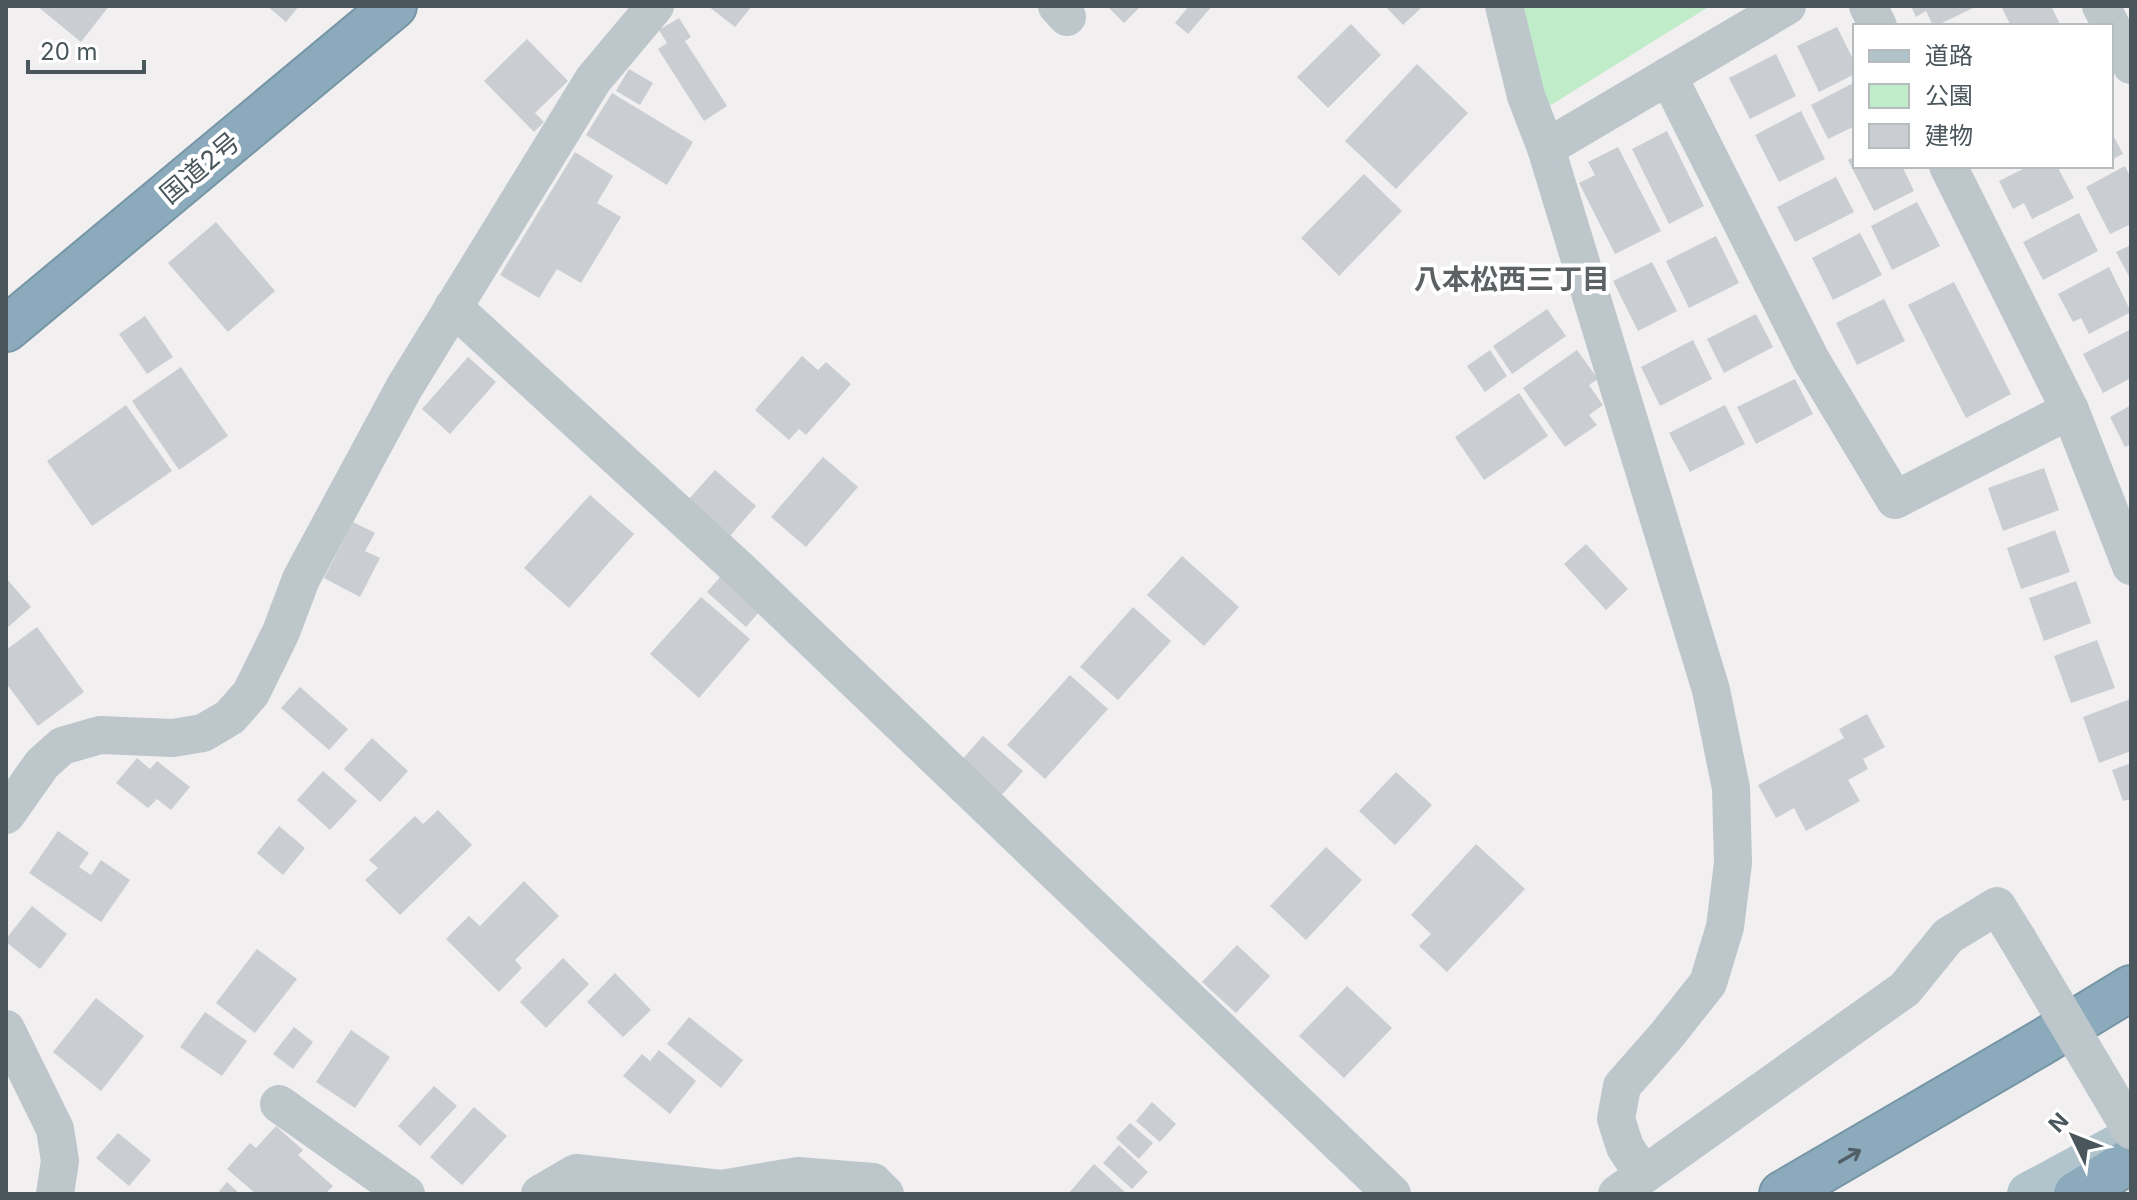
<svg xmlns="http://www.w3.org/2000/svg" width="2137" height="1200" font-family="Inter,'Noto Sans JP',sans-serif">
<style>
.green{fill:#c1ecca}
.building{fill:#cacdd2}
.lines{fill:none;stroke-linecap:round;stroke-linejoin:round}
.highway-casing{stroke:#7696a6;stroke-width:48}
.minor{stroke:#bcc6cb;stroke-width:38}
.major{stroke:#b1c4cc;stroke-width:44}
.highway{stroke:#8baabb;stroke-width:44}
.minor-bridge{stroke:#bcc6cb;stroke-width:38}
.oneway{stroke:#505e66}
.labels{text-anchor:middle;stroke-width:8;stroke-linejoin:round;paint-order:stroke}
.street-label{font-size:26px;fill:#49565c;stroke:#fff}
.neighbourhood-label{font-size:28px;font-weight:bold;fill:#5c6164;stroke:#fff}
</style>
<rect width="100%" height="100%" fill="#f2eff0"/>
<polygon class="green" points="1513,6 1710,6 1551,105 1539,101"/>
<g class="building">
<polygon points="37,6 109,6 81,42"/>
<polygon points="267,6 299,6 286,22"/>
<polygon points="708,6 752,6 735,27"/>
<polygon points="1107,6 1141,6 1124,23"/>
<polygon points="1189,6 1212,6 1188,34 1175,23"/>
<polygon points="1385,6 1423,6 1403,25"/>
<polygon points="1911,6 1977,6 1936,26 1933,26 1926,11 1916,17"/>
<polygon points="2001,6 2051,6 2061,26 2011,26"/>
<polygon points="679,18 691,37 685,41 727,106 704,121 658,49 667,43 659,30"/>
<polygon points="1351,24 1381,55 1328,108 1297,77"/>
<polygon points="1837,27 1855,63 1855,74 1819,92 1797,46"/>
<polygon points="527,39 568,81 535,113 544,122 534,132 484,81"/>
<polygon points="1776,54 1796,96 1750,119 1729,78"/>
<polygon points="1417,64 1468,113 1396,189 1345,141"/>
<polygon points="629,69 653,83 640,105 616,91"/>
<polygon points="1855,82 1855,126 1828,139 1811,105"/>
<polygon points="612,93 693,142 667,185 586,135"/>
<polygon points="1801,111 1825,159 1779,182 1755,135"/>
<polygon points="1667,131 1704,206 1669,224 1632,149"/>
<polygon points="2111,131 2123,154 2111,160"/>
<polygon points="1618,147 1661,231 1615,254 1579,183 1595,175 1588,162"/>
<polygon points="575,152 613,176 597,203 621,217 581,283 557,269 539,298 500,275"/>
<polygon points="1855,156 1855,166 1902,166 1914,191 1874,211 1848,160"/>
<polygon points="2029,166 2057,166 2074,198 2032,219 2024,203 2013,209 1999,181"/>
<polygon points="2125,166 2131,178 2131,224 2110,234 2086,187"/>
<polygon points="1364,174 1402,211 1339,276 1301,238"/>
<polygon points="1836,177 1854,212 1795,242 1777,207"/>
<polygon points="1917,202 1940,246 1892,270 1871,226"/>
<polygon points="2079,213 2098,251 2043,280 2023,242"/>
<polygon points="216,222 275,291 228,332 168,263"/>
<polygon points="1860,233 1882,275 1833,300 1812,258"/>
<polygon points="1716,236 1739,283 1689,308 1666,261"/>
<polygon points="2131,245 2131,280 2116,252"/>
<polygon points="1652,262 1677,311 1638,331 1613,281"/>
<polygon points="2109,267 2131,312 2089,334 2081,318 2073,322 2058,294"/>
<polygon points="1954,282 2011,394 1966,418 1908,305"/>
<polygon points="1884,299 1905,341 1857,365 1836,323"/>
<polygon points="1547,309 1566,336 1512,374 1493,346"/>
<polygon points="1756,314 1773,347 1724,373 1707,339"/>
<polygon points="145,316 173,357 147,374 119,334"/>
<polygon points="2131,329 2131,378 2103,393 2083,354"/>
<polygon points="1693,340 1712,379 1660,406 1641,367"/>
<polygon points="1490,350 1507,376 1485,392 1467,366"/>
<polygon points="1577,350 1598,379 1589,385 1603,405 1589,415 1597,425 1565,447 1523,388"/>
<polygon points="802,356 818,370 826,362 851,384 806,435 799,429 789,440 755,410"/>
<polygon points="468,357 496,382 450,434 422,409"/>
<polygon points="181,367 228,436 179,470 132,401"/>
<polygon points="1795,379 1813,414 1756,444 1737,407"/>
<polygon points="1519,393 1548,436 1484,480 1455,437"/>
<polygon points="126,405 172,471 92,526 47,461"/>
<polygon points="1725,405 1745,444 1690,472 1669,433"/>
<polygon points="2131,405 2131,444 2125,447 2110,417"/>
<polygon points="823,457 858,487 806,547 771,517"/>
<polygon points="2044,468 2059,510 2003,531 1988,488"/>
<polygon points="715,470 756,506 730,536 688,500"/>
<polygon points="590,495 634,534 569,608 524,568"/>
<polygon points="353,522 375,533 365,551 380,558 360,597 324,578"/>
<polygon points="2055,530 2070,572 2021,589 2007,548"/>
<polygon points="1586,544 1628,589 1606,610 1564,564"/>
<polygon points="1182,556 1239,607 1204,646 1147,595"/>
<polygon points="721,576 761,610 746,627 707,592"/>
<polygon points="6,578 31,607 6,629"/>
<polygon points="2076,581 2091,623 2044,641 2029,598"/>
<polygon points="701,597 750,639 699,698 650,654"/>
<polygon points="1133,607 1171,641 1118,700 1080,667"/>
<polygon points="37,627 84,692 38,726 6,683 6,650"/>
<polygon points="2097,640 2115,688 2071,703 2054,656"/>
<polygon points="1070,675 1108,709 1045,779 1007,745"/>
<polygon points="300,687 348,729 329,750 281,708"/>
<polygon points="2130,699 2131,751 2099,763 2083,717"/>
<polygon points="1867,714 1885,747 1863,759 1868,769 1848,780 1860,801 1806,831 1794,808 1776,818 1758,785 1844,738 1839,729"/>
<polygon points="983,736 1023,771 999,798 959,763"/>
<polygon points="372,738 408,771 380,802 344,769"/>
<polygon points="137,758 150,769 157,761 190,787 171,810 157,799 148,808 116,783"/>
<polygon points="2131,763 2131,799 2123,801 2112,770"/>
<polygon points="323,771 357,801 330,830 297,800"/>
<polygon points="1396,772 1432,805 1395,845 1359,811"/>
<polygon points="438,810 472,845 400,915 365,880 378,868 369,860 415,816 423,824"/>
<polygon points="279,826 305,848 283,875 257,853"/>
<polygon points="58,831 89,853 79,867 91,875 101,860 130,880 101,922 29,873"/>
<polygon points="1476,844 1525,889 1447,972 1419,946 1431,934 1411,915"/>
<polygon points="1326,847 1362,880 1306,940 1270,906"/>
<polygon points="524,881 559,916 515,960 522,968 499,992 446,939 469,916 480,926"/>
<polygon points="32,906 67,934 40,969 6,942 6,939"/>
<polygon points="1237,945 1270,976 1236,1013 1202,982"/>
<polygon points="257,949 297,979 255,1033 216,1003"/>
<polygon points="563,958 589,984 546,1028 520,1002"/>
<polygon points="615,973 651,1010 623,1037 587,1002"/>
<polygon points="1347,986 1392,1028 1344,1078 1299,1036"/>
<polygon points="96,998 144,1036 101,1091 53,1052"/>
<polygon points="205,1012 247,1041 222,1076 180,1047"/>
<polygon points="689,1017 743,1060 721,1088 667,1044"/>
<polygon points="294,1027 313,1042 293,1069 273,1054"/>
<polygon points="351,1030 390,1057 355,1108 316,1082"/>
<polygon points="659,1050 696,1081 670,1114 623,1076 642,1054 650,1061"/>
<polygon points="434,1086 457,1106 420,1146 398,1126"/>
<polygon points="1152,1102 1176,1124 1160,1142 1136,1121"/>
<polygon points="474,1107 507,1136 462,1185 430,1157"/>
<polygon points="1130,1123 1153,1143 1139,1159 1116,1138"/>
<polygon points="276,1126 303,1150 298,1155 333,1186 325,1194 256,1194 227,1169 250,1143 256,1148"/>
<polygon points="118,1133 151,1160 129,1186 96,1158"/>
<polygon points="1119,1145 1148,1172 1132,1189 1103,1163"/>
<polygon points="1094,1164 1127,1194 1068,1194"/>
<polygon points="227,1182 240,1194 217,1194"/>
</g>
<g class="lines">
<g class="highway-casing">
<g id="highway">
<polyline points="6,329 394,6"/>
<polyline points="1782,1194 2039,1044 2131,988"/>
<polyline points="2076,1194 2131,1160"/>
</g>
</g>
<g class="minor">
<polyline points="1057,6 1067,17"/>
<polyline points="1504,6 1526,96 1546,148 1711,690 1731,788 1733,863 1725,927 1708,983 1666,1036 1622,1086 1616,1119 1625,1147 1643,1174"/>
<polyline points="1868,6 1878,26"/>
<polyline points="2101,6 2131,65"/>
<polyline points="1668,76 1811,360 1895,500 2070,410"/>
<polyline points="1546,148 1787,6"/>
<polyline points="1948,166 2070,410 2131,566"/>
<polyline points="453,307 740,570 1392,1194"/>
<polyline points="6,815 42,764 62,746 100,735 173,738 203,733 230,717 251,693 281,632 301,579 404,388 593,80 655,6"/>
<polyline points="6,1029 55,1129 60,1161 55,1194"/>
<polyline points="279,1104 406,1194"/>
<polyline points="540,1194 576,1173 721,1189 798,1176 873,1182 885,1194"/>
<polyline points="1617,1194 1905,989 1948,936 1997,906 2017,938"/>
</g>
<polyline class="major" points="2029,1194 2122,1144"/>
<use href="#highway" class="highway"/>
<polyline class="minor-bridge" points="2017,938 2131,1130"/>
</g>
<defs><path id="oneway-shaft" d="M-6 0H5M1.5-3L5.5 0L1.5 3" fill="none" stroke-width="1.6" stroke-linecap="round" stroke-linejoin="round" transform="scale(2)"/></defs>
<use class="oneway" href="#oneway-shaft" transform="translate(1850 1156) rotate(-30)"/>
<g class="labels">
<g class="street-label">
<text transform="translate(200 168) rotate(-40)" y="9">国道2号</text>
</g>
<g class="neighbourhood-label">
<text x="1512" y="289">八本松西三丁目</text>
</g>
</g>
<rect width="2137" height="1200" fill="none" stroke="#49565c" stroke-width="16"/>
<rect x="1853" y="24" width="260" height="144" fill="#ffffff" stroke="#b6bbbe" stroke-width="2"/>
<rect x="1869" y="50" width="40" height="12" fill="#b1c4cc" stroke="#b6bbbe" stroke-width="2"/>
<text x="1925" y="64" font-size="24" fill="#49565c">道路</text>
<rect x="1869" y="84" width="40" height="24" fill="#c1ecca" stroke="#b6bbbe" stroke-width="2"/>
<text x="1925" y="104" font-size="24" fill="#49565c">公園</text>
<rect x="1869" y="124" width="40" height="24" fill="#cacdd2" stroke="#b6bbbe" stroke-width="2"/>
<text x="1925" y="144" font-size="24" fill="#49565c">建物</text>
<g transform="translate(2073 1136) rotate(313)" stroke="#ffffff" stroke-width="6" paint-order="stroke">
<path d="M0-6L14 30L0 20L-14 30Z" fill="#49565c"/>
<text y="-12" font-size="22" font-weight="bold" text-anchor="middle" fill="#49565c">N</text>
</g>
<path d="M28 60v12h116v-12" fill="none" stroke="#49565c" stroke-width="4"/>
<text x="40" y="60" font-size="24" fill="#49565c" stroke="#ffffff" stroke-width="6" paint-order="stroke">20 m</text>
</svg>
